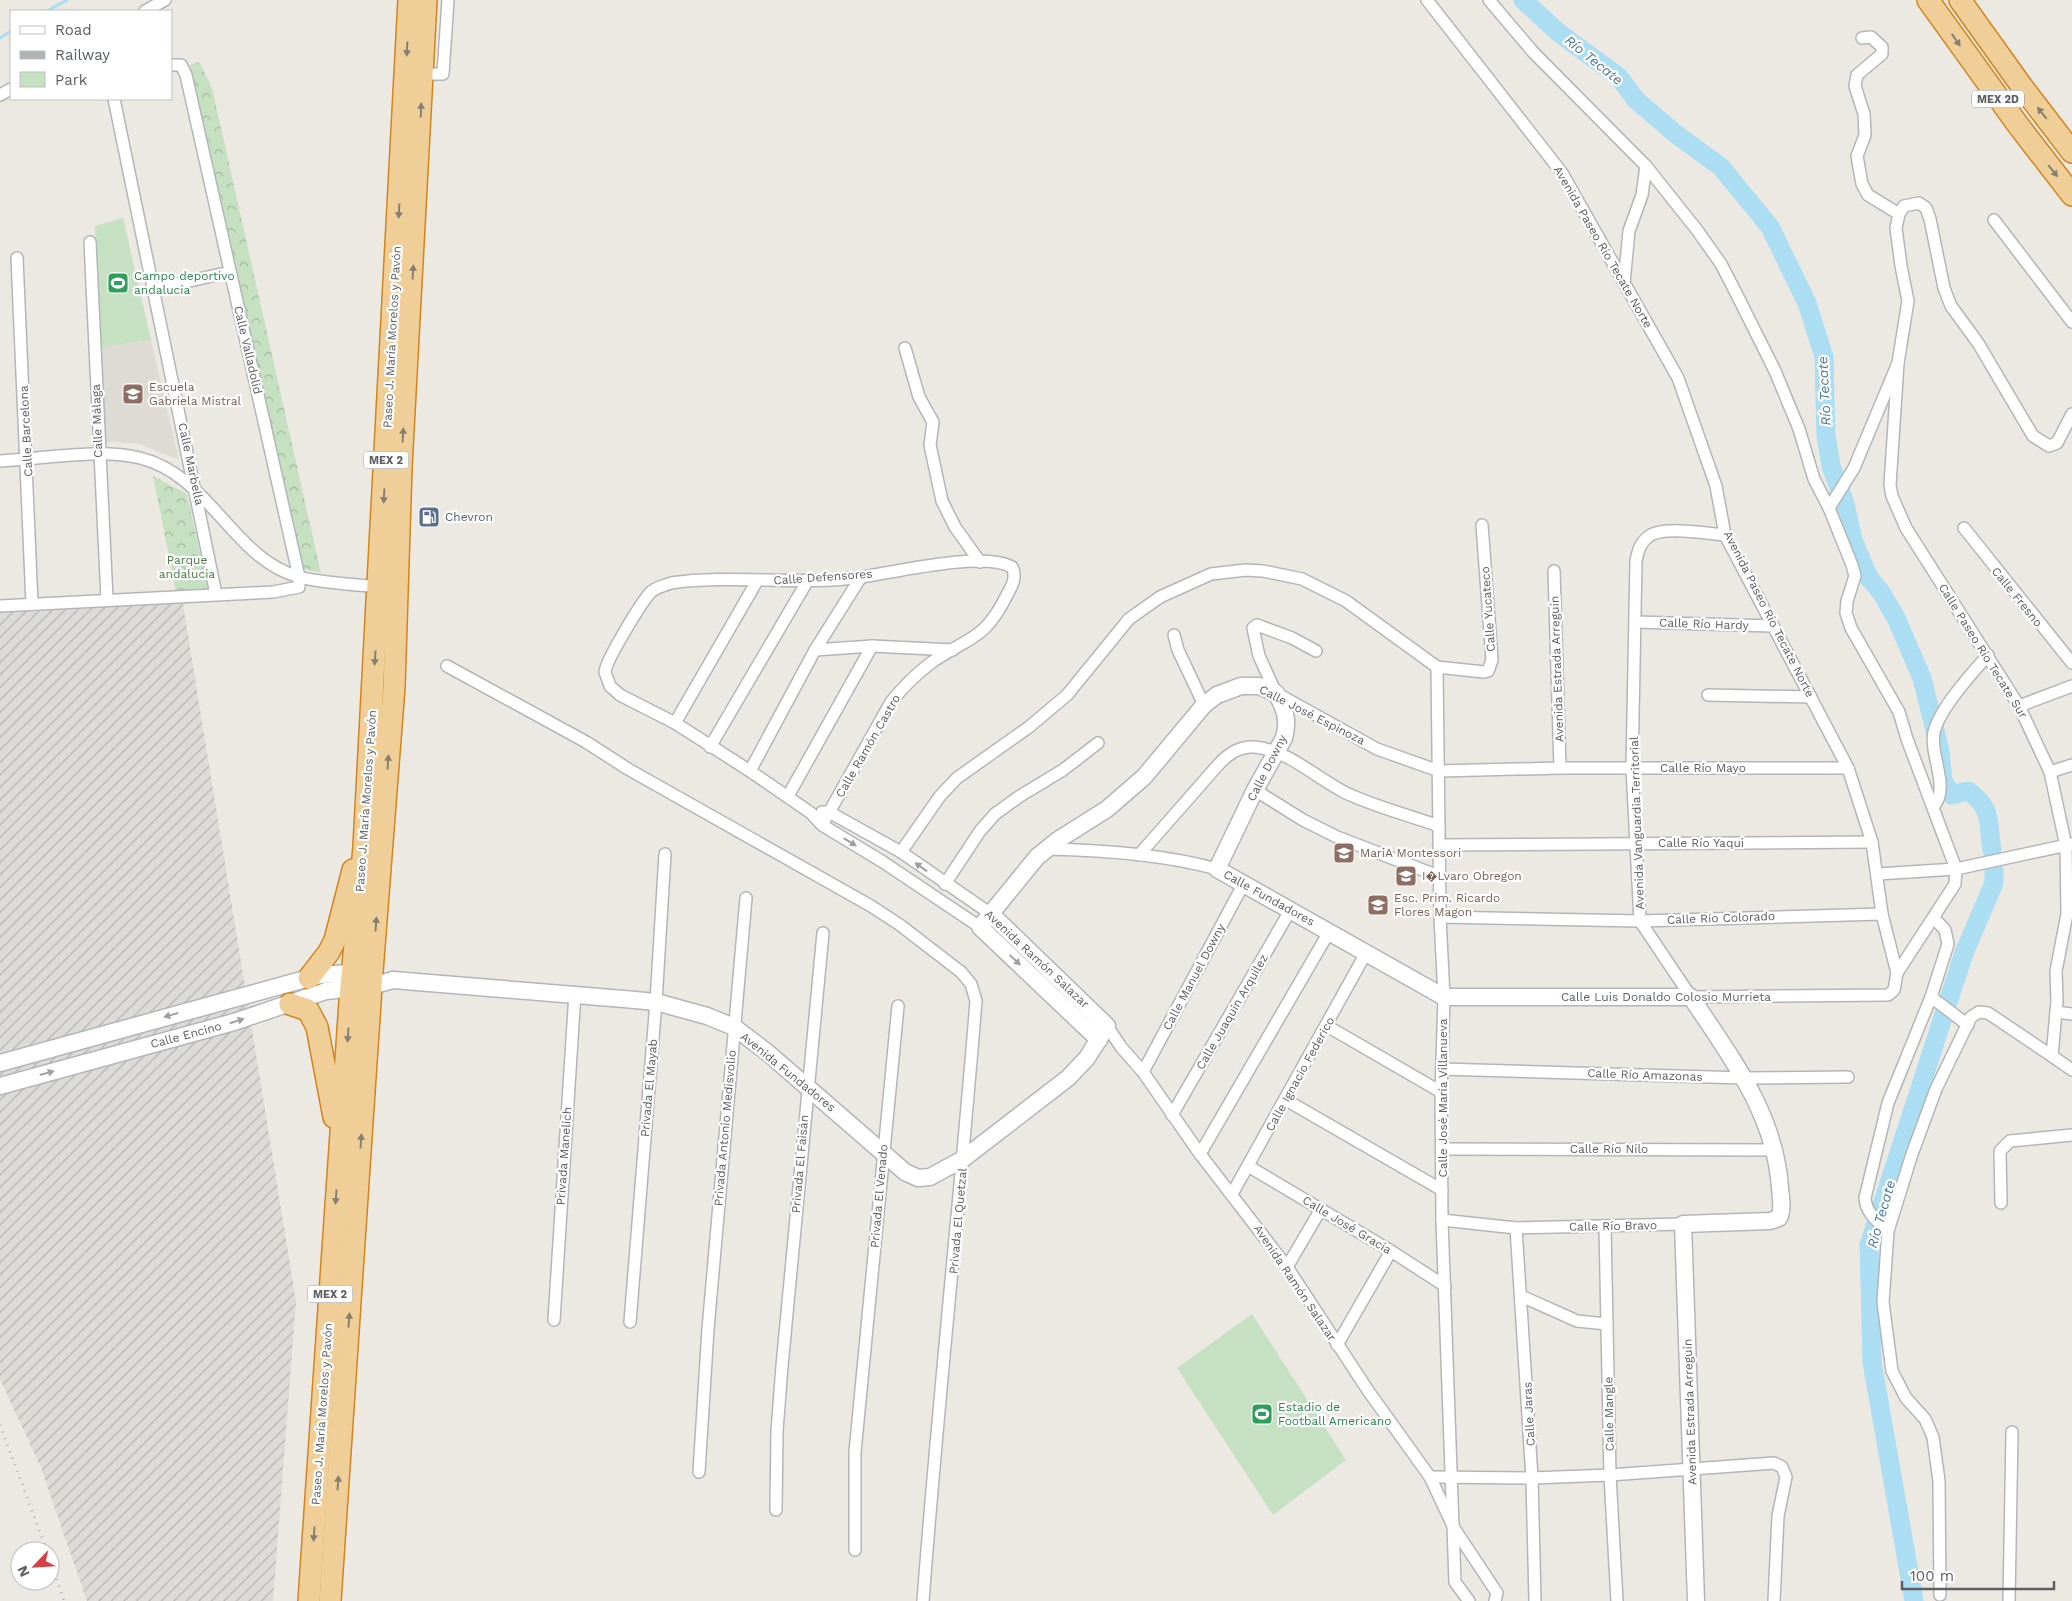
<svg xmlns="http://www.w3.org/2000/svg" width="2072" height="1601" font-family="'Work Sans',sans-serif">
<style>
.industrial{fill:url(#industrial-furrows)}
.education{fill:#dedad4}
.green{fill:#c6e0c2}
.forest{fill:url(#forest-crowns)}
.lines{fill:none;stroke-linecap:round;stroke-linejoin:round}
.stream{stroke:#abddf3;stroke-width:3}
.river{stroke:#abddf3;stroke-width:19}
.street-casing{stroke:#b3b6b8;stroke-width:14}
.secondary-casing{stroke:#b2b6b9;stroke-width:19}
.highway-casing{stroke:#d2841d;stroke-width:24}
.street{stroke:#fff;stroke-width:11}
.secondary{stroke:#fff;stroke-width:16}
.highway{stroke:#efce97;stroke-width:21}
.rail{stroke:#b1b2b2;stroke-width:3;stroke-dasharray:1 6;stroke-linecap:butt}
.oneway{fill:#878072}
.oneway2{fill:#9d9fa1}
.labels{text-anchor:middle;stroke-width:4.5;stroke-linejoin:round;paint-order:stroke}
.shield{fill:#fff;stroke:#8c8f91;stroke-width:1}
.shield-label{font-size:11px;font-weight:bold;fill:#5b5f62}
.street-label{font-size:12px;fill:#5b5f62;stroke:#fff}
.leisure-label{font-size:12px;fill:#27864d;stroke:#fff;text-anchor:start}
.education-label{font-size:12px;fill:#785e54;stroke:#fff;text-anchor:start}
.service-label{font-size:12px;fill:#4e5e75;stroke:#fff;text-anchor:start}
.park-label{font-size:12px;fill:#437d3f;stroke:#fff}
.water-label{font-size:14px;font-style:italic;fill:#487a9b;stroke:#fff}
</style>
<defs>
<pattern id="industrial-furrows" width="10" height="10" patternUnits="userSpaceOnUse" patternTransform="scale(1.25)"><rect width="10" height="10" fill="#dddbd7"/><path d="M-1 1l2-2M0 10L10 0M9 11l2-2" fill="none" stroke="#b6b5b2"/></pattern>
<pattern id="forest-crowns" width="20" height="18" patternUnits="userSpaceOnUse" patternTransform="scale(1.25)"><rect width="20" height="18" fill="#c6e0c2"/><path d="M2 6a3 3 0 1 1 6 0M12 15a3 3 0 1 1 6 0" fill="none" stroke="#a4b9a1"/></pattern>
</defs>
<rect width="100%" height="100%" fill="#ece9e3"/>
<polygon class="industrial" points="182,598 296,1301 273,1601 87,1601 41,1468 0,1379 0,612"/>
<polygon class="education" points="151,340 179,460 139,444 104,441 101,347"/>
<g class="green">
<polygon points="123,218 151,340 101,347 95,226"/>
<polygon points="1252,1314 1346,1460 1273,1515 1177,1368"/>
</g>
<g class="forest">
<polygon points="199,62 212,88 321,573 300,568 190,65"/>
<polygon points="153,476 187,494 208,590 176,591"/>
</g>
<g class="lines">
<g class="stream">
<polyline points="47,11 67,0"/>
<polyline points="0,38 11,31"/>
</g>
<g class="river">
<path d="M1523,0l36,33 60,44 17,23 41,35 44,32 49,60 37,76 17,54 2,78 5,31 14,38 8,36 16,38 12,14 15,26 26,60 18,73 3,30 9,14 16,-4c26,18 19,32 24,59"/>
<polyline points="1914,1601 1872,1362 1869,1245 1964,953 1994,883 1994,871"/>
</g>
<g class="street-casing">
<g id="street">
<path d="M1427,0l135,173 116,205 38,108 9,49 123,233 24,74 10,72 15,59 -3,17 -6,5 -197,2 -51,-76 -8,-153 4,-207c2,-10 4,-18 12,-24 13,-12 60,-3 77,-2"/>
<polyline points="1489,0 1533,52 1646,166 1697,230 1721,264 1736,293 1775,371 1799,429 1814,479 1829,508 1852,565 1855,576 1847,601 1846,613 1851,628 1899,712 1907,739 1956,869 1955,884 1897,973"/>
<polyline points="145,11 165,0"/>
<polyline points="1862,38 1871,37 1882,47 1882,54 1857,75 1855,86 1864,114 1865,135 1857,156 1862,184 1868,195 1899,214"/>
<polyline points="422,74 443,74 448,0"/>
<polyline points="0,95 11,89"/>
<polyline points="114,99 216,594"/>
<polyline points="1994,220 2072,322"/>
<polyline points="90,242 107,599"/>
<polyline points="17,258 32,604"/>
<polyline points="1624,283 1629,231 1642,195 1646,166"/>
<polyline points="154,289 230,272"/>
<polyline points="905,348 919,397 933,422 930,445 942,501 955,527 980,562"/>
<polyline points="1898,363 1890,485 1892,496 1906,528 2019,706 2050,772 2066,846 2067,914 2056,971 2057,1001 2052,1056 2072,1070"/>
<path d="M0,461c43,-2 98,-13 140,-3 70,17 93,101 159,119 23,6 59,8 83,10"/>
<polyline points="1829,508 1854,468 1898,363 1908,301 1901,266 1896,228 1899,214 1904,206 1919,203 1926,208 1930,219 1944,288 1951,306 1978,343 2033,436 2049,446 2057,443 2072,414"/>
<polyline points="1964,528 2072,663"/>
<polyline points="1554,571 1560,768"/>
<polyline points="0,606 273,592 299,587 299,577 186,75 181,65 171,65"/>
<polyline points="1635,622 1773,626"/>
<polyline points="1174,635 1178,650 1204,705"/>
<polyline points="815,650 872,646 953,650"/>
<polyline points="1316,651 1292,638 1257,625 1253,628 1259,656 1276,693 1377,749 1439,771 1560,768 1848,768"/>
<path d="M447,666l139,76 42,27 243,137 29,19 61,47 10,12 5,17c-16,200 -38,400 -53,600"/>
<polyline points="1437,667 1440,917 1444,997 1441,1092 1442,1220 1455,1582 1469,1601"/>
<polyline points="1708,695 1811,697"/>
<polyline points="2019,706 2072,686"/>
<polyline points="675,723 757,581"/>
<polyline points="710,747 808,580"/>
<polyline points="750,771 815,650 861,577"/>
<polyline points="2050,772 2072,765"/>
<polyline points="1255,790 1303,820 1337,837 1441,877"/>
<polyline points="788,796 872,646"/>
<path d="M1933,807c18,-19 -4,-52 1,-75 6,-24 38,-59 54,-77"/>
<polyline points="822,812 829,812 901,852 991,914"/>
<path d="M822,825l69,-123c12,-15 25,-28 41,-40 38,-26 52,-21 75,-67 5,-9 10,-18 5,-28 -30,-16 -116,5 -150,10 -62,9 -130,-3 -191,6 -7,3 -16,4 -21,10 -9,10 -44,67 -45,79l5,14 10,9 55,28 75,48 61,42 11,12 61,37 97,65"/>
<polyline points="1440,845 1872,842"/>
<path d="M1047,849c57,1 115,5 170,20"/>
<polyline points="901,852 940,796 957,778 1029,727 1067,695 1129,619 1160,597 1211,574 1246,570 1263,571 1302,579 1346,601 1437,667 1484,672 1488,671 1492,660 1482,525"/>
<path d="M1139,855l79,-90c10,-11 21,-19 37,-18 33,3 61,31 91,46 30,14 62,22 93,33"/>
<polyline points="1878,874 1956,869 2072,844"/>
<polyline points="945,884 980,831 995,814 1020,796 1063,770 1098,743"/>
<polyline points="1440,917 1640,921 1882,914"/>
<polyline points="1934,918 1945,930 1948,944 1931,997 1968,1025"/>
<polyline points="2056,1012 2072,1014"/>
<polyline points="1107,1026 1121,1047 1143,1072 1200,1154 1287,1267 1369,1392 1430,1477 1454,1528 1497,1593 1495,1601"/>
<polyline points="1327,1026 1441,1092"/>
<polyline points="1442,1069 1744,1078 1848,1077"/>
<polyline points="1143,1072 1244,883"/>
<polyline points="1286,1100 1442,1190"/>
<polyline points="1172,1115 1291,909"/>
<polyline points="1443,1149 1775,1150"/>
<polyline points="1200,1154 1329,932"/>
<polyline points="1248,1166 1391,1251 1445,1286"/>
<polyline points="1232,1194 1366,953"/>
<polyline points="2001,1203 2000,1151 2010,1141 2072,1135"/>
<polyline points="1442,1220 1516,1228 1683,1224"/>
<polyline points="1605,1226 1610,1475 1617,1601"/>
<polyline points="1516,1228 1532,1478 1535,1601"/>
<path d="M1888,1231c-11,-10 -22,-18 -23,-33l23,-95 43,-106"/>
<polyline points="1287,1267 1321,1209"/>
<polyline points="1521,1296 1577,1321 1607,1324"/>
<polyline points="554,1320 575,993"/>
<polyline points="630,1322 656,1002 665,854"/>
<polyline points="1337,1345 1391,1251"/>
<polyline points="699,1472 708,1329 746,898"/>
<polyline points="1430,1477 1532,1478 1610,1475 1774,1463 1782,1467 1786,1477 1778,1516 1774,1601"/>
<polyline points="776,1510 777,1431 782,1366 823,933"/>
<polyline points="855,1550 855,1452 898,1006"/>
<polyline points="1940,1595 1939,1481 1933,1437 1925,1419 1906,1398 1892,1371 1883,1302 1888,1231 1912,1154 1936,1089 1971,1017 1979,1012 1988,1013 2052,1056"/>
<polyline points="2009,1601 2012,1432"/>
</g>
</g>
<g class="secondary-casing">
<g id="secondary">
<path d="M1099,1040l-119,-113 57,-70 21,-17 49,-31 37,-32 60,-72 13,-10 24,-9h18l17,7c9,16 13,27 8,45l-29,52 -38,79 227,128h247c40,61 84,116 89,191 1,9 3,22 -1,30l-9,3 -87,3 13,377"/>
<polyline points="0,1063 320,975 362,972"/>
<polyline points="0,1086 234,1022 326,991 371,986 393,980 624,999 656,1002 707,1016 734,1027 768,1053 905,1172 918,1178 930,1177 963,1159 1068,1078 1087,1058 1107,1026 991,914"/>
</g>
</g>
<g class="highway-casing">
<g id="highway">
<polyline points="1928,0 2018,125 2072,195"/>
<polyline points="1960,0 2023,88 2072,152"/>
<polyline points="309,978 329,952 335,940 353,870"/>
<polyline points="290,1004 308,1010 317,1027 334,1117"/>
<polyline points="309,1601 351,987 364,847 409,0"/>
<polyline points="330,1601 372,972 394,687 401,467 426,0"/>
</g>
</g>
<use href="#street" class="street"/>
<use href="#secondary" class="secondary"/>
<use href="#highway" class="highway"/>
<g class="rail">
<polyline points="0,1425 47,1551"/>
<polyline points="50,1559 64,1601"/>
</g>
</g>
<defs><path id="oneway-solid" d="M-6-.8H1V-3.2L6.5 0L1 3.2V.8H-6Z" transform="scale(1.25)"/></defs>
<g class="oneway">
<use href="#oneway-solid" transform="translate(1956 40) rotate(55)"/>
<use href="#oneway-solid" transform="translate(407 49) rotate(93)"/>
<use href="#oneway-solid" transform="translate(421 110) rotate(-88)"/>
<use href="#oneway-solid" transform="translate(2042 113) rotate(-128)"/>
<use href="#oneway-solid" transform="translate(2053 171) rotate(51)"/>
<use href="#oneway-solid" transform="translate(399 211) rotate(93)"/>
<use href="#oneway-solid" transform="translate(413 272) rotate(-87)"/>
<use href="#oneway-solid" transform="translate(403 435) rotate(-87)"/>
<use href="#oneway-solid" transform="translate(384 496) rotate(93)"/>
<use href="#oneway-solid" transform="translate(375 658) rotate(94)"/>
<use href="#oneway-solid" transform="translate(388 762) rotate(-86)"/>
<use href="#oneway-solid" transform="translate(376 924) rotate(-86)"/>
<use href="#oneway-solid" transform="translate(348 1035) rotate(94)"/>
<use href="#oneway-solid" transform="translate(361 1141) rotate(-86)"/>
<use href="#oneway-solid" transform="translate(336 1197) rotate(94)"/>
<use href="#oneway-solid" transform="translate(349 1320) rotate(-86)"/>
<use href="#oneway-solid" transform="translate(338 1483) rotate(-86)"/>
<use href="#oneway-solid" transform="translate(314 1534) rotate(94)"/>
</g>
<g class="oneway2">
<use href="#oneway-solid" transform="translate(850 842) rotate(31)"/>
<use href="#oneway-solid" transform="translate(921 867) rotate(-144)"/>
<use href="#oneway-solid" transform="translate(1015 960) rotate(43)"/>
<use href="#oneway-solid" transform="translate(171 1015) rotate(164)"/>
<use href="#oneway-solid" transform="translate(237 1021) rotate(-17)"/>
<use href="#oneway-solid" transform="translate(47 1073) rotate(-16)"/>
</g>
<defs>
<g id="stadium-square" transform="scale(1.125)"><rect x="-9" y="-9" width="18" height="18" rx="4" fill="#2e9e5b" stroke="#fff"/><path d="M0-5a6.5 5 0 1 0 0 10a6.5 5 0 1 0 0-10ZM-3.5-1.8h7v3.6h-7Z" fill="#fff"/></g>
<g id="school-square" transform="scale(1.125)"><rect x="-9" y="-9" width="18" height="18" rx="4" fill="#8d6e63" stroke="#fff"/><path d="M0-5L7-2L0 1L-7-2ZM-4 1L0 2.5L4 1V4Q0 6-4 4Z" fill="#fff"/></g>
<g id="fuel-square" transform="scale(1.125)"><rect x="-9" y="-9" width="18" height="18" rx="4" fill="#5c6f8a" stroke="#fff"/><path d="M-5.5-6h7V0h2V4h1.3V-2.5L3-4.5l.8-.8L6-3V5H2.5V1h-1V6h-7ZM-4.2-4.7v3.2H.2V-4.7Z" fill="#fff"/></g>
</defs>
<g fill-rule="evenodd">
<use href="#stadium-square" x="118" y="283"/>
<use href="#school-square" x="133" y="394"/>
<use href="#fuel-square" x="429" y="517"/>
<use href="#school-square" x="1344" y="853"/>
<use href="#school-square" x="1406" y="876"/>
<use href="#school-square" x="1378" y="905"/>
<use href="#stadium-square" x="1262" y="1414"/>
</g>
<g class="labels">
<g class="shield">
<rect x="1972" y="90.5" width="52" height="17" rx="4"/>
<rect x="363.5" y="451.5" width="45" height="17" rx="4"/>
<rect x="307.5" y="1285.5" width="45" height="17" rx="4"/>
</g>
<g class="shield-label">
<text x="1998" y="103">MEX 2D</text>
<text x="386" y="464">MEX 2</text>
<text x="330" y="1298">MEX 2</text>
</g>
<g class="street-label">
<text transform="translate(1603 247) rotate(60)" y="4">Avenida Paseo Río Tecate Norte</text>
<text transform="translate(392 337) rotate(-87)" y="4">Paseo J. María Morelos y Pavón</text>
<text transform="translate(248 350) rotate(77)" y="4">Calle Valladolid</text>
<text transform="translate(97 421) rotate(-92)" y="4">Calle Málaga</text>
<text transform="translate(26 431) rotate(-93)" y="4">Calle Barcelona</text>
<text transform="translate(191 464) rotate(78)" y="4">Calle Marbella</text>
<text transform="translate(823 577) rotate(-4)" y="4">Calle Defensores</text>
<text transform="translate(2017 597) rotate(51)" y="4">Calle Fresno</text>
<text transform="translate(1488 609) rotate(-94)" y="4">Calle Yucateco</text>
<text transform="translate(1769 614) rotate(63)" y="4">Avenida Paseo Río Tecate Norte</text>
<text transform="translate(1704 624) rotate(2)" y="4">Calle Río Hardy</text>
<text transform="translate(1983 651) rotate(58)" y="4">Calle Paseo Río Tecate Sur</text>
<text transform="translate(1557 669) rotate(-92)" y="4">Avenida Estrada Arreguín</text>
<text transform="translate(1312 715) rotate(27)" y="4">Calle José Espinoza</text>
<text transform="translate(868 746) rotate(-60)" y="4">Calle Ramón Castro</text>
<text transform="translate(1267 768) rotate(-63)" y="4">Calle Downy</text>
<text x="1703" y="772">Calle Río Mayo</text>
<text transform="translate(366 801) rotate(-86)" y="4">Paseo J. María Morelos y Pavón</text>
<text transform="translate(1637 823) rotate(-92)" y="4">Avenida Vanguardia Territorial</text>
<text x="1701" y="847">Calle Río Yaqui</text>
<text transform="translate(1269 898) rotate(29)" y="4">Calle Fundadores</text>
<text transform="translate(1721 918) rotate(-2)" y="4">Calle Río Colorado</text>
<text transform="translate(1037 959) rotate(43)" y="4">Avenida Ramón Salazar</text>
<text transform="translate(1194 977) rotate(-62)" y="4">Calle Manuel Downy</text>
<text x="1666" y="1001">Calle Luis Donaldo Colosio Murrieta</text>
<text transform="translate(1232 1012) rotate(-60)" y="4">Calle Juaquin Arquilez</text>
<text transform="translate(186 1035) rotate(-15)" y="4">Calle Encino</text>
<text transform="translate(788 1072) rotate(39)" y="4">Avenida Fundadores</text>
<text transform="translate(1300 1074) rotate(-61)" y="4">Calle Ignacio Federico</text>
<text transform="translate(1645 1075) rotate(2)" y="4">Calle Río Amazonas</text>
<text transform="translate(649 1088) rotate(-85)" y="4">Privada El Mayab</text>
<text transform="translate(1443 1098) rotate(-90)" y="4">Calle José María Villanueva</text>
<text transform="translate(725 1128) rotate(-85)" y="4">Privada Antonio Medisvolio</text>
<text x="1609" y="1153">Calle Río Nilo</text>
<text transform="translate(564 1156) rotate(-86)" y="4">Privada Manelich</text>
<text transform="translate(800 1164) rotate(-85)" y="4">Privada El Faisán</text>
<text transform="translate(879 1196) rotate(-85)" y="4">Privada El Venado</text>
<text transform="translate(958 1221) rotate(-85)" y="4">Privada El Quetzal</text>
<text transform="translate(1347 1225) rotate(31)" y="4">Calle José Gracia</text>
<text transform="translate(1613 1226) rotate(-1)" y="4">Calle Río Bravo</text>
<text transform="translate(1295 1283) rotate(56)" y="4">Avenida Ramón Salazar</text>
<text transform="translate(1690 1412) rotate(-92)" y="4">Avenida Estrada Arreguín</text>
<text transform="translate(322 1414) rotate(-86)" y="4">Paseo J. María Morelos y Pavón</text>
<text transform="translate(1529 1414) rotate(-93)" y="4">Calle Jaras</text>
<text transform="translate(1609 1414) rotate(-91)" y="4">Calle Mangle</text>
</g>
<g class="leisure-label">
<text x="134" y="280">Campo deportivo<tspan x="134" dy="14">andalucia</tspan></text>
<text x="1278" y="1411">Estadio de<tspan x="1278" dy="14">Football Americano</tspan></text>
</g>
<g class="education-label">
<text x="149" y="391">Escuela<tspan x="149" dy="14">Gabriela Mistral</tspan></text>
<text x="1360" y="857">MariA Montessori</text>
<text x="1422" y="880">I�Lvaro Obregon</text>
<text x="1394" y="902">Esc. Prim. Ricardo<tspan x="1394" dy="14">Flores Magon</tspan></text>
</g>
<g class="service-label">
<text x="445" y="521">Chevron</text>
</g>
<g class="park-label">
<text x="187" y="564">Parque<tspan x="187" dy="14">andalucia</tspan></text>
</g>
<g class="water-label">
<text transform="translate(1594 60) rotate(39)" y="5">Río Tecate</text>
<text transform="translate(1824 391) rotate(-93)" y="5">Río Tecate</text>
<text transform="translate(1881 1214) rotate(-74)" y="5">Río Tecate</text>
</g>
</g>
<rect x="10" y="10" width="162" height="90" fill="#ffffff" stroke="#bdbfc0"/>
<rect x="20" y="26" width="25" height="8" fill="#ffffff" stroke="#bdbfc0"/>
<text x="55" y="35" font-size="15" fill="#5b5f62">Road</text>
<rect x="20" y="51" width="25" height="8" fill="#b1b2b2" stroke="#bdbfc0"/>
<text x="55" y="60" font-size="15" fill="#5b5f62">Railway</text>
<rect x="20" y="72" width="25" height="15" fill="#c6e0c2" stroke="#bdbfc0"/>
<text x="55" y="85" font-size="15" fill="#5b5f62">Park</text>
<g transform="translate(35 1566) rotate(245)"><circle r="24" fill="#ffffff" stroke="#bdbfc0"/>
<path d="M0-4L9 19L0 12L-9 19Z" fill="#d24248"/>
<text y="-8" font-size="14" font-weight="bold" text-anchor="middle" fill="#5b5f62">N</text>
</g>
<path d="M1902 1581v8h152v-8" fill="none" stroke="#5b5f62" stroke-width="2.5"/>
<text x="1910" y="1581" font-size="15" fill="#5b5f62" stroke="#ffffff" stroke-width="4" paint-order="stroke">100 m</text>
</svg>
